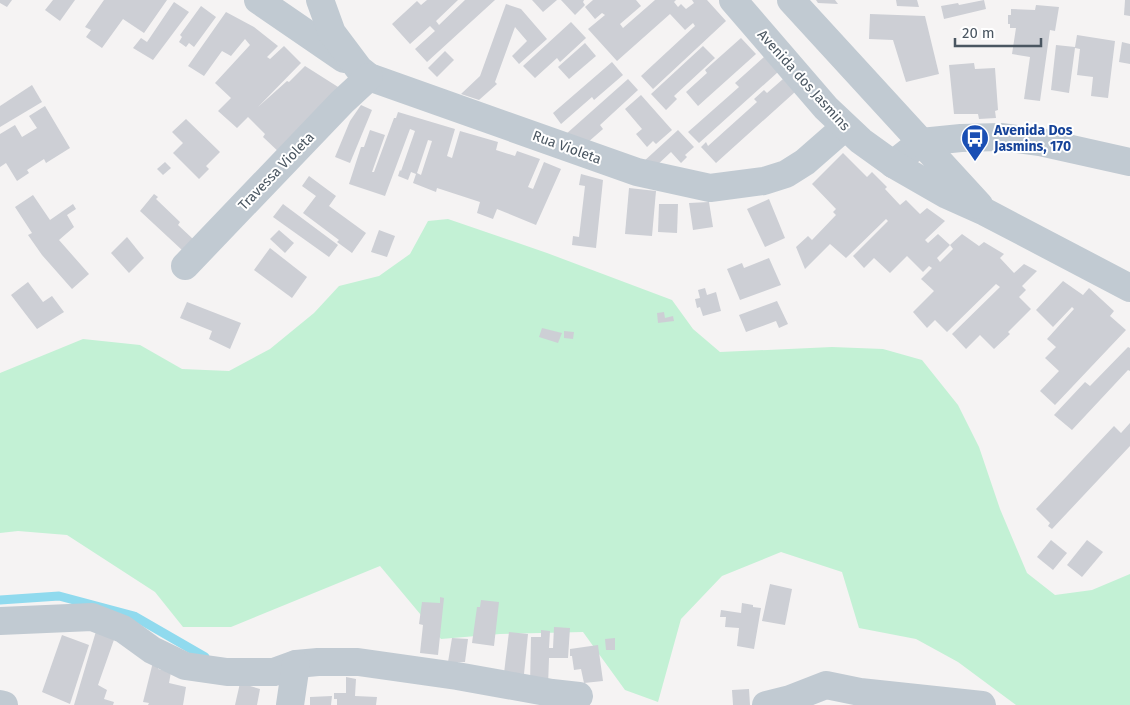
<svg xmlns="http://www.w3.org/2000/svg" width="1130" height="705" font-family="'Fira Sans',sans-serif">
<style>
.green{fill:#c3f1d5}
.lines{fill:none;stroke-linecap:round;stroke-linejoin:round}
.stream{stroke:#90daee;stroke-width:9}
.building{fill:#cdcfd5;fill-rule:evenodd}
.minor{stroke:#c1cad2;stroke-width:28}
.tertiary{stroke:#c1cad2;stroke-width:28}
.labels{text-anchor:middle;stroke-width:4;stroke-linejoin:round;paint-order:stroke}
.street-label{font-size:14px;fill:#4a5661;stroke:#fff}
.transit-label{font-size:14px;font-weight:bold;fill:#164399;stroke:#fff;text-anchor:start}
</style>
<rect width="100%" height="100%" fill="#f5f3f3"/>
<polygon class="green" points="448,219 547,253 672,300 693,329 720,352 832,347 883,349 922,360 958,405 979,447 1000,509 1027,573 1055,595 1092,590 1130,574 1130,705 1016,705 958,662 916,639 859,628 842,572 781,552 722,576 681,619 658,702 625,690 583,632 500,634 441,639 380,566 231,627 183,627 155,592 67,535 18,531 0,533 0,373 83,339 140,345 182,369 229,371 270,349 314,313 339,286 379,276 410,254 428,221"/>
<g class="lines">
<polyline class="stream" points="0,600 59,596 134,616 205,657"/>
</g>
<g class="building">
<polygon points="0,0 12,0 7,7 0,3"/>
<polygon points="53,0 75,0 60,21 45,10"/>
<polygon points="104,0 167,0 144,33 123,19 102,48 86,37 91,30 85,27"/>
<polygon points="427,0 458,0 436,21 439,25 465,0 495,0 427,62 415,49 435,31 430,26 410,44 392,24 417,1 421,5"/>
<polygon points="532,0 557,0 543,12"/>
<polygon points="561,0 584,0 583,2 585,5 575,15"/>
<polygon points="593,0 636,0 641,6 620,24 623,28 655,0 676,0 674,2 678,7 681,4 686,9 694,3 692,0 707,0 726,21 653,89 641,76 695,26 693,23 685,30 670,14 617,61 588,29 605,15 602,13 595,19 585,7"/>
<polygon points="816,0 835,0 838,4 818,3"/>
<polygon points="896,0 917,0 919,7 897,6"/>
<polygon points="984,0 986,9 944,19 941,6 958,3 959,5"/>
<polygon points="1125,0 1130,0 1130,16 1124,15"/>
<polygon points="174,2 189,12 153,60 133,48 141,38 147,42"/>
<polygon points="506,4 521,9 547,39 519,64 512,56 527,41 515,27 495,82 497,84 479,100 461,94 480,76"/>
<polygon points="1036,5 1059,7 1055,31 1050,30 1040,101 1024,99 1030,57 1012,54 1016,28 1010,28 1010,24 1008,24 1008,15 1011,15 1011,9 1035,10"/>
<polygon points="201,6 216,17 194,47 189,43 186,47 179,42 182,37 180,35"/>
<polygon points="226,12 254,27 278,46 267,57 270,59 284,46 301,63 258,107 287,81 289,82 305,66 346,92 282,155 263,137 265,134 248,117 237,128 218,111 231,98 215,83 250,45 245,39 231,56 222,51 204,76 188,66"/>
<polygon points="870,14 925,16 939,74 906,82 893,40 869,39"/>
<polygon points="571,22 586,38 560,62 557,58 535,78 523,66"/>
<polygon points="1077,35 1115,41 1108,98 1091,96 1093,77 1077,75 1080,49 1075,48 1069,93 1051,90 1056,45 1075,47"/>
<polygon points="741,38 756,54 698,106 686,92 707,73 705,70"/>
<polygon points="1122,42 1130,44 1130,64 1119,62"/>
<polygon points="585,43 596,56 569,79 558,67"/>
<polygon points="703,46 715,58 674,96 677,99 666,110 651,94"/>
<polygon points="445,51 454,60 437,77 428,68"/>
<polygon points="764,57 778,72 699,143 688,132 739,87 735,83"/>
<polygon points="612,62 623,75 594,100 592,97 561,124 553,113"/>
<polygon points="974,63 975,69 995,68 998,110 995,111 996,118 979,119 978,114 954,114 949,65"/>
<polygon points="628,79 638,90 600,125 603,129 587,143 565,135"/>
<polygon points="783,79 795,92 716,163 701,147 706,142 708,146 757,102 754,99 764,90 767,93"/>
<polygon points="32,85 42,102 0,127 0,106"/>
<polygon points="641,95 672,130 656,144 653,141 647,147 636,134 642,129 625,109"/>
<polygon points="361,105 372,110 350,163 335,157 350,121"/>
<polygon points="45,106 70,148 46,163 44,159 27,170 29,173 17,181 6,163 0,167 0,134 15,125 22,137 37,128 29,116"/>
<path d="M398,112l57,17 -8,27 5,2 8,-27 38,11 -2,8 19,6 2,-5 23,8 -12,28 5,2 11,-27 17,7 -25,56 -39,-16 -4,10 -16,-6 3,-11 -43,-14 -1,4 -23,-9 3,-9 -5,-2 -3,8 -10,-4 2,-6 1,1 14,-40 -5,-2 -25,67 -36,-12 12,-37h3l6,-17 15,5 -13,37h2l20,-54h2zM428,140l4,1 -11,34 -4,-2z"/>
<polygon points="186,119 220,152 206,166 209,169 199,179 173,153 183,143 172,132"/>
<polygon points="678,130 694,147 685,155 687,157 681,163 671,152 655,167 642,163"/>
<path d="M843,153l24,24 5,-5 15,15 -2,2 15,16 6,-5 14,14 7,-6 18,13 -20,19 3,3 10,-9 12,11 12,-11 17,12 5,-4 20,12 -4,4 14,15 10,-9 13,7 -15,15 4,4 -7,7 12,12 -23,23 2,2 -16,15 -14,-14 -14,14 -14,-15 48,-47 -4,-3 -49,48 -12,-12 -8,8 -14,-16 21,-21 -13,-12 11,-11 -3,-2 -6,6 -16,-16 -17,17 -16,-15 -10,10 -11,-12 35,-35 -2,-2 -40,39 -16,-14 -25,25 -9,-22 12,-11 4,4 24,-25 -3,-3 3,-3 -24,-25zM950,245l3,4 -13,13 -3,-4z"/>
<polygon points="165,162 171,168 163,175 157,169"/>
<polygon points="581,174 603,180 596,248 572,245 573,236 579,237 585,186 579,185"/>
<polygon points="309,176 336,196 329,206 366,233 352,253 337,242 339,240 303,213 316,196 302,186"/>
<polygon points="629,188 656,191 652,236 625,234"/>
<polygon points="154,194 158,197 156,199 180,222 178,225 193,239 182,250 140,211"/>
<polygon points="33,195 50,220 73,204 76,209 67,215 74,227 59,240 89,274 72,289 42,255 28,235 32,233 15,207"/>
<polygon points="769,199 785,238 765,247 747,209"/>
<polygon points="709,202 713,227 693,230 689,203"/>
<polygon points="283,204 338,245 329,257 273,217"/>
<polygon points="659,204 678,204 677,233 658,232"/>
<polygon points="279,230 294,243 285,253 270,239"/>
<polygon points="379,230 395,236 387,257 371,252"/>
<polygon points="127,237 144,258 129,273 111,253"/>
<polygon points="270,248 307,277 292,298 254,270"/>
<polygon points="769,258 781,285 740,300 727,269 742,263 744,268"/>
<polygon points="1063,281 1083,295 1089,288 1114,311 1110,316 1126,330 1055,405 1040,391 1059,371 1045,358 1056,347 1047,339 1074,309 1072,307 1053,327 1036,310"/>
<polygon points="28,282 43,302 52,296 64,312 37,329 11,295"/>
<polygon points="705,288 707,295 716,292 721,311 703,316 700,307 697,308 695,299 700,298 698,290"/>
<polygon points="777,301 788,324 779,328 776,321 746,332 739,315"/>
<polygon points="187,302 241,323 230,349 209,339 212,331 180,318"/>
<polygon points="664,312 665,318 673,316 674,321 658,323 657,313"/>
<polygon points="542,328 562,333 558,343 539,337"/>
<polygon points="564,331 574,332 573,339 564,338"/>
<polygon points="1128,347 1130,348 1130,371 1128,370 1072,430 1054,415 1085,382 1090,386"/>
<polygon points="1130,423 1130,446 1052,529 1048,526 1050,523 1036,509 1114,426 1121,433"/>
<polygon points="1051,540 1067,553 1053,570 1037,557"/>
<polygon points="1087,540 1103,552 1082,577 1067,565"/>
<polygon points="770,584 792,589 785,625 762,621"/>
<polygon points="440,597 444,598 438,655 420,653 423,625 419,624 422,602 440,603"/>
<polygon points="481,600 499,602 494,646 472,643 477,607 480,607"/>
<polygon points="742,603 753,605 753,607 761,608 754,649 737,646 739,628 725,627 726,617 720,617 721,610 741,613"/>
<polygon points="554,627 570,628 568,658 549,658 548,686 530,685 531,637 541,637 541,630 550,631 549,648 553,648"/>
<polygon points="97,628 116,634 98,685 107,690 104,699 114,702 113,705 74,705"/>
<polygon points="509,632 528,634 524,674 504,673"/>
<polygon points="62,635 89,645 70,704 42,692"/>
<polygon points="452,638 468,639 465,662 448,662"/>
<polygon points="615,638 615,650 606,650 605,639"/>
<polygon points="598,645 603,681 584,683 581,669 574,670 572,656 570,656 570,649"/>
<polygon points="153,662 159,663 158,669 171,672 169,683 186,687 183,705 148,705 149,703 143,702"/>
<polygon points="346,677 356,679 355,696 377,697 376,705 337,705 337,699 334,699 334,693 346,693"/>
<polygon points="240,683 260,689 257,705 235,705"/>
<polygon points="749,689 750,705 733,705 732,690"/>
<polygon points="332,696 331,705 310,705 310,697"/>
</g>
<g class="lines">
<g class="minor">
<polyline points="258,0 344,59"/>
<polyline points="320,0 332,33 359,69 369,77 637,172 710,188 764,181 786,174 805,162 845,127"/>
<polyline points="893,164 921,142 961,138 1001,137 1040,142 1130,162"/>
<polyline points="185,266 342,102 369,77"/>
<polyline points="0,621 92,617 123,629 152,650 185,666 227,672 274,672 296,664 318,662 358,662 457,676 552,693 579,696"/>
<polyline points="0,704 4,705"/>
<polyline points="290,705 296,664"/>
<polyline points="766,705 790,699 826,685 860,692 982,705"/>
</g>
<g class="tertiary">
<polyline points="733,0 826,108 861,141 893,164 947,195 985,212 1130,288"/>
<polyline points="791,0 979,205"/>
</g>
</g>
<defs>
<g id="bus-pin" transform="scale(1.4375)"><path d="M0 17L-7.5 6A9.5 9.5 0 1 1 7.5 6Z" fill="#1a4fb4" stroke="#fff"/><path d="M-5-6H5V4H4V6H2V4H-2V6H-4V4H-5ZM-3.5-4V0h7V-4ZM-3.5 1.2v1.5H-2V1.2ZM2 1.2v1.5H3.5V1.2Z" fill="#fff"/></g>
</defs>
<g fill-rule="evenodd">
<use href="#bus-pin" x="975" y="138"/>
</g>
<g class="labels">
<g class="street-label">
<text transform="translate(804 80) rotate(48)" y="5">Avenida dos Jasmins</text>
<text transform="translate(567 147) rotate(20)" y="5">Rua Violeta</text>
<text transform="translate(276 171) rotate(-46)" y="5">Travessa Violeta</text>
</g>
<g class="transit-label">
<text x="994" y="135">Avenida Dos<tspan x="994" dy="16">Jasmins, 170</tspan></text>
</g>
</g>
<path d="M955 38v8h86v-8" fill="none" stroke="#4a5661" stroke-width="2.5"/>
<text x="962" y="38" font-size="15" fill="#4a5661" stroke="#ffffff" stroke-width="4" paint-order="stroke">20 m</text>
</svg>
